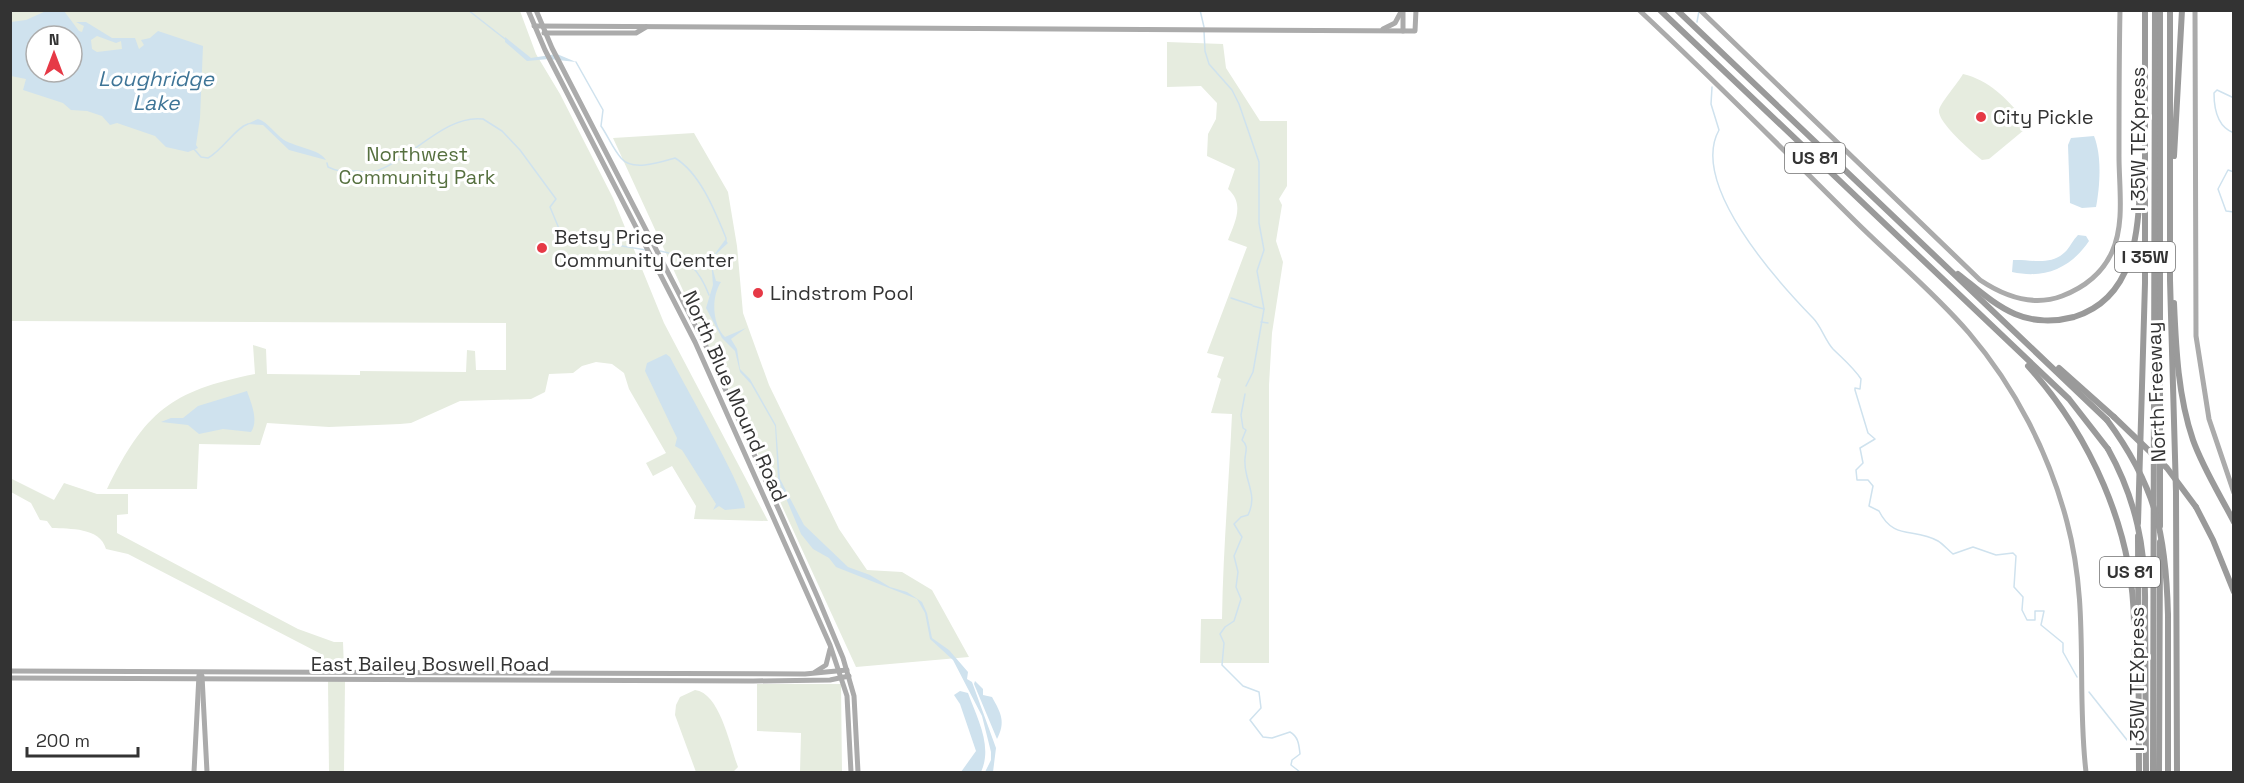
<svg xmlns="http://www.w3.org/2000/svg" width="2244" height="783" font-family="'Space Grotesk',sans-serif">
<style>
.green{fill:#e6ecdf;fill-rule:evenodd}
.water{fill:#cfe2ee;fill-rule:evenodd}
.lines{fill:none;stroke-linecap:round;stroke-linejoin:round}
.stream{stroke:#cfe2ee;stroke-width:1.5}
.major{stroke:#ababab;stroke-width:5}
.highway{stroke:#9a9a9a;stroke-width:6}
.highway-bridge{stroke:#9a9a9a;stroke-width:6}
.poi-dot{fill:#e63946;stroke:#fff;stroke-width:2}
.labels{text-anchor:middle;stroke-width:6;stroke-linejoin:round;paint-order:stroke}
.shield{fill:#fff;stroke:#707070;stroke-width:1.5}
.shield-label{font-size:18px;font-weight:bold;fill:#333}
.poi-label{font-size:20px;fill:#333;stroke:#fff;text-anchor:start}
.street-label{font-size:20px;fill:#333;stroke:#fff}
.park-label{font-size:20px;fill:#56703f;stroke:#fff}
.water-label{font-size:21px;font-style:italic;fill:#3f7597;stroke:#fff}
</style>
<rect width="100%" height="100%" fill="#fff"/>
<g class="green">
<path d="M10,11h510l16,43 24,40 53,104 51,125 104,198 -74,-2 2,-13 -24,-40 -19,10 -7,-13 20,-10 -37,-64 -5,-16 -12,-9 -16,-2 -14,4 -9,7 -24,1 -4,18 -14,7 -71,2 -49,22 -11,1 -71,3 -62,-4 -7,22 -61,-1 -2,45h-90c38,-77 63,-98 148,-115l-2,-29 13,4 1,25 93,1v-4l106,1 1,-22 8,1 1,19h30v-47l-495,-2zM36,36h36v36h-36z"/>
<path d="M1167,42l56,2 3,24 34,53h27v65l-8,13 3,6 -6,36 7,21 -11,71 -3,52v278h-69l1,-44h21c1,-68 7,-136 10,-205l-21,-1 10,-34 -4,-2 7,-20 -17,-4 40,-106 -19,-7c7,-18 17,-36 0,-51l7,-20 -28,-13 1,-22 8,-15 1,-16 -16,-17 -34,1z"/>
<path d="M1963,74c26,6 44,25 61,45v11l-35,29 -7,1c-10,-8 -45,-38 -43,-50 2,-8 19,-27 24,-36z"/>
<polygon points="694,133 728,192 737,246 743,313 769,385 839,529 867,570 902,572 932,590 969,657 856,667 613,138"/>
<path d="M10,478l44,22 10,-17 33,11h31v20l-11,1v18l181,96 36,13h9l1,27h-20l-1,-14 -195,-101 -22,-5c-6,-22 -37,-20 -54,-21l-5,-7 -7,-1 -9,-17 -20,-11z"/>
<polygon points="328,681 345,681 344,772 329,772"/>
<polygon points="757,684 841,684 842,772 800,772 801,733 757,731"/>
<path d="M695,690c25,3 35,56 43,77l-5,5h-37l-21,-57 1,-10 4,-8z"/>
</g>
<g class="water">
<path d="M46,11h18l15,20 3,1 2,-6 -8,-4h10l26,16h23l4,11 5,-4 -3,-5 9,-2 8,-7 45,15 -3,72 -4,27 2,3 -10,4 -22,-5 -11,-11 -38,-13 -7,2 -8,-9 -15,-5 -16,-1 -8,-7 -40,-13 3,-11 -15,-3v-54l15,-2zM36,36h36v36h-36zM97,36l19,7 5,-2 1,8 -25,3 -5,-3 -1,-9z"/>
<polygon points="505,37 531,58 557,54 576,62 549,59 527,61 505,42"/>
<path d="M258,119c10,3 17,15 26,21 14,8 35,9 42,20l-37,-10 -26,-25 -16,-1z"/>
<path d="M2094,136c8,20 6,50 2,71l-14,1 -12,-5 -2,-58 3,-7z"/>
<path d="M2078,235l8,1 3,5c-19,28 -45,38 -77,31l1,-12c18,-1 39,7 54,-10 4,-5 6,-10 11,-15z"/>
<path d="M725,240l3,3 -14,13 -1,14 3,11 5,1c-10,15 -9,42 4,55l21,-9 -15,11 6,10 3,20 10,10 26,46 4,54 24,46 44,42 22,8 20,12 17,5 15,10 5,11 5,25 17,12 19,22 -1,7 5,3 24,66 -3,24h-8l6,-12v-8l-9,-36 -29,-56 -23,-21 -5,-26 -8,-14 -81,-32 -7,-9 -16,-9 -12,-15 -23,-55 -3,-53 -24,-42 -11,-12 -5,-21 -13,-13 -16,-30 7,-23 -2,-26z"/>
<path d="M666,354l4,3c11,22 77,136 75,151l-20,2 -6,-4 -6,4 3,-6 -34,-54 -7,-4 2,-8 -32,-67 2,-8z"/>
<path d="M247,391c4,12 12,29 4,41l-28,-3 -24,5 -11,-9 -27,-3 10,-4h12l15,-12z"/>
<path d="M975,681l8,8v6l9,2c9,16 14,25 5,42l-23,-55z"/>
<path d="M960,691l8,2c9,25 25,53 13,79h-20l15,-21 -16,-47 -6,-9z"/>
</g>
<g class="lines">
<g class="stream">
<polyline points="468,10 505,39"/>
<polyline points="1200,10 1204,27"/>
<polyline points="1697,22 1699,11"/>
<polyline points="1204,31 1205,51 1209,64 1232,90 1239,104 1259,162 1259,223 1264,250 1257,271 1264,309 1253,372 1246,386"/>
<path d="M576,62l27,48 -2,16c7,10 12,23 20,32 11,14 40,4 54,0 25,15 40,53 51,80v4"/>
<path d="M1712,87l-1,17 8,26c-30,54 58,151 94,188 8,8 12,22 20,31 10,10 20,18 28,30l-1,10 -5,-1v2l13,43 7,6 -15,9 3,15 -7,7 1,10h11l5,6 -4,20 10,5c15,30 35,16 59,30 5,3 10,9 15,13l20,-7 23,8 17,-2 3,3 -2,31 9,10 -1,13 5,10h8v-9h9l-3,14 22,18v9l14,25"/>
<path d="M2234,98l-17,-8 -3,3c0,16 3,34 20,40"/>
<path d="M194,149l7,8 7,1c15,-8 27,-30 40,-34"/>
<path d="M327,163l1,4c10,5 16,4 27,4 6,0 12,3 18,1 36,-10 71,-58 110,-53l19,12 18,19 36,49 -6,8 10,24 17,12 21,-1 48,8"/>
<polyline points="2234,172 2228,170 2218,189 2226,211 2234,212"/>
<path d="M660,251c26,4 40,20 49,44"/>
<polyline points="1231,298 1252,305"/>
<polyline points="1253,306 1264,309"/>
<polyline points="1261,322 1268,323"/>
<path d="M1245,394l-4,21 2,13 3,2 -4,10c8,7 2,13 3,23 0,19 13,32 3,52l-7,2 -7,7 8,13 -8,19 4,16 -2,15 5,12 -7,22 -9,6 -5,7 4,9 -2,22 21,21 16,6 2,16 -11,12 13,17 9,1 18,-6c9,5 9,14 10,22l-8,6 -1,5 9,7"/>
<polyline points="2089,692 2127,740"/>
</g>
<g class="major">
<polyline points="528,10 545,50 695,342 830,645 847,696 851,772"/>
<polyline points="536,10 552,48 706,346 818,598 843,658 854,696 858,772"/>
<path d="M1639,10c73,68 143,138 214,209 38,38 81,73 116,114 46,54 80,120 98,189 23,86 9,165 19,250"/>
<path d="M1700,10l280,270c24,16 53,27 82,16 21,-8 40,-22 50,-44 13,-28 7,-65 7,-95 0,-49 0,-98 1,-147"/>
<polyline points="2195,10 2196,336 2209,419 2234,493"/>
<polyline points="1403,12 1403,31"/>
<polyline points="534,26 1415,31 1416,10"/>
<polyline points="1383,29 1395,23 1402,10"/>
<polyline points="544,33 636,33 646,27"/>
<polyline points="10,671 805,674 847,670"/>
<polyline points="815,672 826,665 830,649"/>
<polyline points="202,676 207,772"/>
<polyline points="10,678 753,681 830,680 849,676"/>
<polyline points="194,772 199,675"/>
</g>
<g class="highway">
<polyline points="1660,10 2069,399 2108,449"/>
<polyline points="1677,10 2107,420"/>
<polyline points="2170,10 2170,280 2176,492 2177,772"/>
<polyline points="2174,156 2182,10"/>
<path d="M1958,274c18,14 36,31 57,40 18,8 40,8 59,3 65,-20 64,-92 67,-148"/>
<path d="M2174,303c2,46 4,93 19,137 10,28 27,55 41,82"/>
<path d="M2028,366c62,69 105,163 106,257"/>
<polyline points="2059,368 2114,417"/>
<polyline points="2196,507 2213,540 2234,592"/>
<polyline points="2138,523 2145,283 2145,10"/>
<polyline points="2160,526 2160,10"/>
<polyline points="2138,536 2139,772"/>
<polyline points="2145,604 2146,772"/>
<polyline points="2168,615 2168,772"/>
<polyline points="2134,651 2136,683"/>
<polyline points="2153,772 2155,10"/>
<polyline points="2159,772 2160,542"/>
</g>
<g class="highway-bridge">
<polyline points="2114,417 2167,468 2196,507"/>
<path d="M2107,420c49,66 59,114 61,195"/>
<path d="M2108,449c28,50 38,100 37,155"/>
</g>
</g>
<g class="poi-dot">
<circle cx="1981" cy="117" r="6"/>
<circle cx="542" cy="248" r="6"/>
<circle cx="758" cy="293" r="6"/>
</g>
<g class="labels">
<g class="shield">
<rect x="1785" y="143" width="60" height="30" rx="4.5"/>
<rect x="2115" y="242" width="60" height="30" rx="4.5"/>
<rect x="2100" y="557" width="60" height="30" rx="4.5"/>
</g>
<g class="shield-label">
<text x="1815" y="164">US 81</text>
<text x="2145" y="263">I 35W</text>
<text x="2130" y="578">US 81</text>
</g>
<g class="poi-label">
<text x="1993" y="124">City Pickle</text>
<text x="554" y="244">Betsy Price<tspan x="554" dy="23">Community Center</tspan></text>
<text x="770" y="300">Lindstrom Pool</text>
</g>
<g class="street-label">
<text transform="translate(2138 139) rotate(-90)" y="7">I 35W TEXpress</text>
<text transform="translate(2156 392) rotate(-92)" y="7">North Freeway</text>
<text transform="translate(735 396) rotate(66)" y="7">North Blue Mound Road</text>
<text x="430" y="671">East Bailey Boswell Road</text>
<text transform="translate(2137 679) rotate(-90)" y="7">I 35W TEXpress</text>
</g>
<g class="park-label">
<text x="417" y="161">Northwest<tspan x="417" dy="23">Community Park</tspan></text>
</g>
<g class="water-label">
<text x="156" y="86">Loughridge<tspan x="156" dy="24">Lake</tspan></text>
</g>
</g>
<rect width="2244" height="783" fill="none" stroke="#333333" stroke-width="24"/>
<g transform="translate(54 54)"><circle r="28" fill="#ffffff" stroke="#adadad" stroke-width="1.5"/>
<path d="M0-4.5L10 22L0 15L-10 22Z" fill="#e63946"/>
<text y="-9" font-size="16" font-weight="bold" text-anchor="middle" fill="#333333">N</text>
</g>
<path d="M27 747v9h111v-9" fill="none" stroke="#333333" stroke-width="3"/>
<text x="36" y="747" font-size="18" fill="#333333" stroke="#ffffff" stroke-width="4.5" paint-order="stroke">200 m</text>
</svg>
